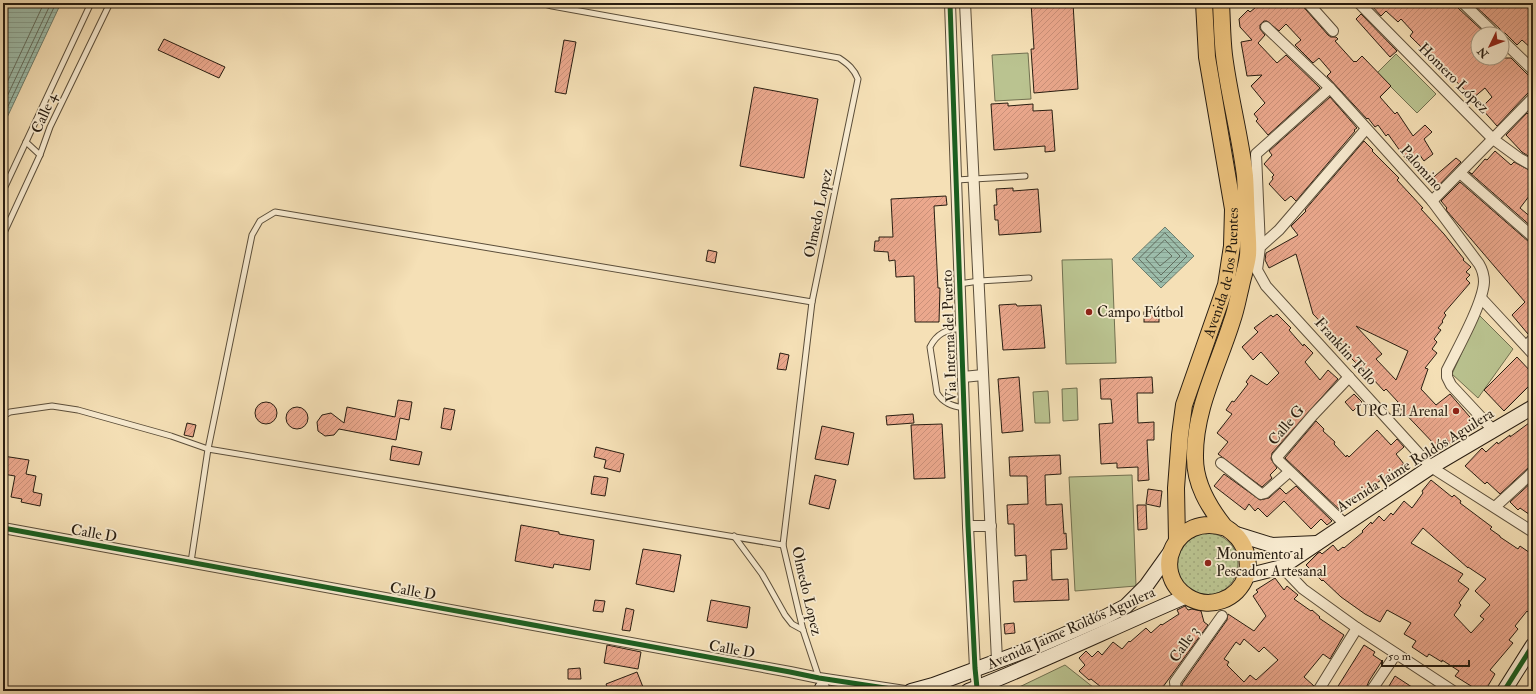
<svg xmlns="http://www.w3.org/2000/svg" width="1536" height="694" font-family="'IM FELL Double Pica',serif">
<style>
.grass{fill:url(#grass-dots);stroke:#717050}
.park{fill:#bac390;stroke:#717050}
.water{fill:url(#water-rules);stroke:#6e7d6d}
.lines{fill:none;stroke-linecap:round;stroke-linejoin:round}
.shore{stroke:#626d5e;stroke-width:1}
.building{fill:url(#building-hatch);stroke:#281d11;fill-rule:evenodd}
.lane-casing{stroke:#5b4e3a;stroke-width:7}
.street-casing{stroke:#5b4e3a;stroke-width:12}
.secondary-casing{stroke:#281d11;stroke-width:16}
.primary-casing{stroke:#281d11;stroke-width:18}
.lane{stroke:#f8ebd0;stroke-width:5}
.street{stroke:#f8ebd0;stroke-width:10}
.secondary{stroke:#f8ebd0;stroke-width:14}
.primary{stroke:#eac07b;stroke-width:16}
.cycleway-casing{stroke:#f8ebd0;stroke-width:8}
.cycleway{stroke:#1b5e20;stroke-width:5}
.poi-dot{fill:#8f2418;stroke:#f8ebd0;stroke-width:1.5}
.labels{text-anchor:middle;stroke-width:3.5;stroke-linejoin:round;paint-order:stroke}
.street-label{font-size:15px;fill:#281d11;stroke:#f8ebd0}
.poi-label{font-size:15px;fill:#281d11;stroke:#f8ebd0;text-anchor:start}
</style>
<defs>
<pattern id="grass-dots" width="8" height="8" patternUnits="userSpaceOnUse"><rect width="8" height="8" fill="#bac390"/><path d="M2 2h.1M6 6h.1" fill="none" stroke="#a0a77b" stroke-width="1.8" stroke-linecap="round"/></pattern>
<pattern id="water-rules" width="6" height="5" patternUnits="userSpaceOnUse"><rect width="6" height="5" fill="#9dbdab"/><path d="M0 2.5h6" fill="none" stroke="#87a292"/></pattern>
<pattern id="building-hatch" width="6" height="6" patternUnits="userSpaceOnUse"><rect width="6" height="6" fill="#eba88d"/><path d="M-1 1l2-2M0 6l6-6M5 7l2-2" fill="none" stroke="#ca9079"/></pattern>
</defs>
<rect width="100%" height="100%" fill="#f5e0b6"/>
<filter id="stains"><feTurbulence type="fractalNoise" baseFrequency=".005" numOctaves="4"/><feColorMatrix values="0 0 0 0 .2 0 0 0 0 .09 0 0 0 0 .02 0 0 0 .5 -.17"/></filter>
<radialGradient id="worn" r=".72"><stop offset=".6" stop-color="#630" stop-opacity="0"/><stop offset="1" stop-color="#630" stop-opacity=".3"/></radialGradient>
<circle class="grass" cx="1207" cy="564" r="31"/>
<g class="park">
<polygon points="1028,53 1031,99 995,101 992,55"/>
<polygon points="1396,54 1436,94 1417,113 1377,73"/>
<polygon points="1112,259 1116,363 1066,364 1062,260"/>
<polygon points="1479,315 1513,349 1478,398 1452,374"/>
<polygon points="1077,388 1078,420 1063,421 1062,389"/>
<polygon points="1048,391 1050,423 1035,423 1033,392"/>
<polygon points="1132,475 1136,586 1075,591 1069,477"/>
<polygon points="1065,665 1098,691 1011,691"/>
</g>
<g class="water">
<polygon points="3,3 61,3 3,126"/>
<polygon points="1165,227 1194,256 1161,288 1132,259"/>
</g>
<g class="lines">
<g class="shore">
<polyline points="3,91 44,3"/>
<polyline points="3,105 51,3"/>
<polyline points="3,117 56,3"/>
<polygon points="1165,233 1187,256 1161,282 1139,259"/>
<polygon points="1165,240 1180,256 1161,275 1146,259"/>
<polygon points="1165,249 1172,256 1160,266 1154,259"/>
</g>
</g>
<g class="building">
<polygon points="1031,3 1073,3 1078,89 1034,93 1031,49 1034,49"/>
<polygon points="1261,3 1300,3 1328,35 1331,37 1336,37 1338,39 1335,41 1354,62 1355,61 1356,62 1362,56 1391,86 1380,97 1395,114 1397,112 1413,136 1425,125 1432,132 1424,139 1433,154 1424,161 1419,154 1408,162 1388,134 1386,136 1378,125 1375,127 1368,118 1367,119 1327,76 1331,72 1319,58 1313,63 1295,45 1301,40 1286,24 1279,31 1267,21 1264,21 1260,25 1260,29 1265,35 1258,43 1277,63 1286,55 1320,88 1268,135 1256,121 1258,119 1254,114 1265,103 1251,86 1262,75 1247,76 1241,42 1252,40 1240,27 1239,19 1248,10 1250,12"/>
<polygon points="1373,3 1457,3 1458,8 1486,34 1478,34 1478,58 1511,58 1528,75 1533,76 1533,92 1528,93 1497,126 1481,108 1492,97 1485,88 1473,98 1410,36 1413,32 1401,19 1398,22 1386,11 1381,16 1371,5"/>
<polygon points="1472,3 1526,3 1533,10 1533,50 1522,40 1517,45 1505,33 1501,34 1500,29"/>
<polygon points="1361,14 1397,51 1390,57 1356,19"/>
<polygon points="164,39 225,67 219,78 158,50"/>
<polygon points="564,40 576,42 566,94 555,92"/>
<polygon points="754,87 818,99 804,178 740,166"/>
<polygon points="1330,97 1357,128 1354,130 1355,131 1296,201 1291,196 1285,201 1269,184 1273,179 1272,177 1274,175 1264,164 1272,155 1269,151"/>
<polygon points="1008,103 1008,106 1033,104 1033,111 1052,110 1055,151 1045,152 1045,146 994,150 991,104"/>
<polygon points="1527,113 1533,119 1533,159 1522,152 1506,135"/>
<path d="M1364,141l9,9 -1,1 27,27 -2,2 26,28 -2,1 23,25 20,25 -1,1 8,7 -5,5 4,3 -4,4 4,4 -26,30 2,2 -4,6 1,1 -5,6 3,2 -7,9 3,3 -5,7 5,4 -12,15 3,1 -7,20 15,16 14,-11 26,30 -26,20 -4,-6 -9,9 -41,-43 2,-2 -12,-13 -2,2 -23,-25 -1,1 -9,-9 1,-1 -15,-16 1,-1 -25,-26 -17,-60 -27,14 -4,-8 1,-7 32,-18 -7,-9 15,-15 -1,-1zM1356,326l52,25 -12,29 -20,-21 6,-5z"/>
<polygon points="1495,151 1511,165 1514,162 1533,172 1533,191 1520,208 1533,219 1533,228 1469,172 1472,174 1485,159 1487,160"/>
<polygon points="1456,158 1461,162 1435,189 1428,182"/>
<polygon points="1460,182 1529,242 1533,243 1533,329 1528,334 1512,315 1525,302 1447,211 1446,209 1447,208 1441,201"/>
<polygon points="1013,188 1013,191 1038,189 1041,232 999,235 998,220 995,220 994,205 997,205 996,189"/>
<polygon points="946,196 947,205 934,206 938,288 940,288 939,322 915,322 914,276 896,277 895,260 889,261 888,252 874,251 875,241 879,241 879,237 893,237 891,199"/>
<polygon points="708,250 717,252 715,263 706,261"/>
<polygon points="1016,304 1017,306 1041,305 1045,348 1003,350 999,305"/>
<rect x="1144" y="312" width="15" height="10"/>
<polygon points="1277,314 1291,328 1289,330 1303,346 1304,344 1313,353 1305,362 1320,380 1328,370 1338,379 1272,453 1271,459 1277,468 1270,475 1272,478 1262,487 1218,454 1228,442 1217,433 1232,414 1226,410 1232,401 1234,402 1248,384 1246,382 1251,375 1267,385 1279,373 1261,352 1253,360 1242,347 1258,332 1254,328 1271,315 1273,317"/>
<polygon points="780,353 789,355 786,370 777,369"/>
<polygon points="1517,357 1533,374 1533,382 1504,411 1484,390"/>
<polygon points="1019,377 1023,431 1002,433 998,379"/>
<polygon points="1152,377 1153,393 1137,393 1138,423 1154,422 1154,440 1147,440 1149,480 1138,481 1138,467 1117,468 1117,463 1101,464 1099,424 1113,423 1111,399 1101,399 1100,379"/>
<polygon points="1354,394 1362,402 1353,411 1345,402"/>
<polygon points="398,400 412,402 409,420 400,418 396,440 339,429 334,435 325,436 318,431 317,422 322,415 331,413 344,423 347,407 395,417"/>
<circle cx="266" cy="413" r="11"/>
<circle cx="297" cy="418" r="11"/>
<polygon points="444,408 455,410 451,430 441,428"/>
<polygon points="913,414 914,423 887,425 886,416"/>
<polygon points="1316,421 1324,429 1323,431 1335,442 1334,444 1346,457 1347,455 1349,457 1377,430 1391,445 1397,439 1404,447 1396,454 1404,464 1361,494 1362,495 1342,512 1285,458"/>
<polygon points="187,423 196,425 193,437 184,435"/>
<polygon points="1529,423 1533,428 1533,466 1529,467 1500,494 1487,482 1485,484 1465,466 1482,448 1486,452 1497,442 1498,444 1510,435 1510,437"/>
<polygon points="942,424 945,478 914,479 911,425"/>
<polygon points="822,426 854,433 848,465 815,459"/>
<polygon points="392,446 422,452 419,465 390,460"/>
<polygon points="596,447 624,454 620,472 604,468 606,460 594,457"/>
<polygon points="1060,455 1061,474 1045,475 1046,505 1062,504 1064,534 1066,533 1067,549 1051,550 1052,580 1068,579 1069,600 1014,602 1013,581 1027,580 1026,555 1015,556 1014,524 1008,524 1007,505 1028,504 1027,476 1010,476 1009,457"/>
<polygon points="3,456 29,460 26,474 36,476 33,492 42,494 40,506 21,502 22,499 11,497 15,476 3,474"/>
<polygon points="1224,474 1260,500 1269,498 1280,488 1286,494 1296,486 1332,521 1327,525 1321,519 1311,529 1284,501 1267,517 1258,508 1255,511 1249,504 1245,510 1214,486"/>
<polygon points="815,475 836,480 829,509 809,504"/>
<polygon points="594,476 608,478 605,496 591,494"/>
<path d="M1431,480l21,17 2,-2 7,6 -1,2 32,24 -2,2 10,7v1l18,12 2,-3 13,9v51l-5,6 -1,-1 -12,15 3,3 -9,11 4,3 -23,27 5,4 -10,17h-6l-24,-15 4,-5 -17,-11v2l-13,-8 -2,3 -15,-10 4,-6 -12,-7 7,-11 -24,-13 -7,12 -15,-8 -24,-17 -18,-17 -1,1 -16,-16 12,-12 2,-1 2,2 11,-9 5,6 5,-4 1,1 19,-16 -1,-1 9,-9 1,2 7,-8 5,5 7,-8 2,2 11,-14 8,7 11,-15 -1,-2zM1423,528l45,40v-1l18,12 -11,12 15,14 -10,11 4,3 -13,14 -17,-18 7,-10 -2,-2 10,-14 -11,-8 5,-7 -52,-31z"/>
<polygon points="1533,481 1533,517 1520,508 1518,510 1510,502"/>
<polygon points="1148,489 1162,491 1160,507 1146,504"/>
<polygon points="1137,505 1146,505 1147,529 1138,530"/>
<polygon points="521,525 559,532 559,534 594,540 590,570 554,564 553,568 515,561"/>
<polygon points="643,549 681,555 674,592 636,584"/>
<path d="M1275,578l9,12 3,-4 11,9 -4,4 17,12 1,-1 8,7 -1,1 25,17 -14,24 -7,-5 -19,23 10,9 -2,5h-125l-5,-4v-3l45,-64 1,-6 26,17 12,-15 -13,-20 5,-4 -2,-2zM1244,639l15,13 5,-5 14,13 -22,20 -6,-5 -6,7 -17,-17 2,-3 -5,-3 12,-17 4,3z"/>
<polygon points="595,600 605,601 603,612 593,611"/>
<polygon points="711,600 750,607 747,628 707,621"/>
<polygon points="1185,606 1188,610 1192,609 1201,611 1204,622 1208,625 1160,691 1106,691 1091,679 1089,680 1079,671 1085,665 1079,658 1086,651 1092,657 1098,651 1102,655 1113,642 1122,649 1129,641 1130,642 1146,628 1151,633 1161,624 1162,625 1179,614 1177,610"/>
<polygon points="626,608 634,610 630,631 622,630"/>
<polygon points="1014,623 1015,633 1005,634 1004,624"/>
<polygon points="607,645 641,652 638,669 604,663"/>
<polygon points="1364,645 1375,652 1373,655 1382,661 1369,681 1365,691 1335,691"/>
<polygon points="580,668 581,679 568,679 568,669"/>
<polygon points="637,672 643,687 632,691 609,691 606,684"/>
<polygon points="1395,676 1418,691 1386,691"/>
</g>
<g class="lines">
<g class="lane-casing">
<g id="lane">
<path d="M541,3l11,3 287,52c9,6 15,11 19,21l-46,223 -29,243 20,85 16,48"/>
<polyline points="26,142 40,155"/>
<polyline points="956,180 1025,176"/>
<polyline points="3,191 91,3"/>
<polyline points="3,235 40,155 50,127 110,3"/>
<polyline points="959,284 979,281 1029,278"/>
<path d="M961,328c-15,2 -24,5 -31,19l7,46c6,10 15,13 27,15"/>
<polyline points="3,416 10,412 52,406 78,410 171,436 208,449 783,545"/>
<polyline points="734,536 762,574 785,615 792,624 803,630"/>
<polyline points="191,562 208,449 252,235 260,221 275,212 812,302"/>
</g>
</g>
<g class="street-casing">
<g id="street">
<polyline points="950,3 968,526 975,668 977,688"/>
<polyline points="965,3 997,660"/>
<polyline points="1308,3 1333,31"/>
<polyline points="1359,3 1493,139 1519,158 1533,166"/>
<polyline points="1463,3 1495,34"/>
<path d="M1266,27l64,61 102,113 47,63c3,5 5,11 5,18 -1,21 -26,66 -37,88v7l4,8 42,45"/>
<polyline points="1502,40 1533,70"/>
<polyline points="1366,129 1279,230 1260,247 1257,270 1266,286 1431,467 1533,532"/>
<polyline points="1460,173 1533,237"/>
<polyline points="1432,201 1533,98"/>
<polyline points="1260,247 1256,154 1330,88"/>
<polyline points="1481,298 1533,354"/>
<polyline points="1526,346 1533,339"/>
<polyline points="963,377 983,375"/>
<polyline points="1221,463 1261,494 1265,493 1289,472"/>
<polyline points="1495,507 1533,472"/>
<polyline points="1345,524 1278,460 1277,457 1313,415 1349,377"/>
<polyline points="968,526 991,526"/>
<polyline points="3,528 790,672 819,678 905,691"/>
<polyline points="1282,567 1303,589 1357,628 1453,691"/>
<polyline points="1176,691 1175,682 1222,616"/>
<polyline points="1318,691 1357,628"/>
<polyline points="1371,691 1396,654"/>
</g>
</g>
<g class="secondary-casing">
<g id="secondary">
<polyline points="1233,533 1272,545 1317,543"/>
<polyline points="1246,576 1282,567 1431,467 1533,407"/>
<polyline points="821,691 822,688"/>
<polyline points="911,691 933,685 1038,646 1105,617 1126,606 1146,586 1171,551"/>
<path d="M968,691c74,-29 146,-64 219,-95"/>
<polyline points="1504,691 1533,645"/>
</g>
</g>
<g class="primary-casing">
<g id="primary">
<path d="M1221,3c1,17 1,35 3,52 5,40 16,80 21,121 1,14 1,29 2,43 0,12 2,25 1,36 -1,10 -5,21 -7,31 -3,12 -5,24 -9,35 -14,45 -38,89 -37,137 0,26 13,48 29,68 3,3 6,4 9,7 12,10 18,28 13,43 -8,24 -37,34 -58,21 -39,-24 -13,-86 38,-69"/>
<path id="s1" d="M1177,540l-1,-52 4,-53 4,-30 42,-120 6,-39 1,-37 -26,-152 -3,-54"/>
</g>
</g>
<use href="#lane" class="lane"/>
<use href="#street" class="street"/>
<use href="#secondary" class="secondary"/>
<use href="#primary" class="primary"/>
<g class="cycleway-casing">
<g id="cycleway">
<polyline points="950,3 968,526 975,668 977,688"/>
<polyline points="3,528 790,672 819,678 905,691"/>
<polyline points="1504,691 1533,645"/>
</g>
</g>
<use href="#cycleway" class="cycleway"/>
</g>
<g class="poi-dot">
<circle cx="1089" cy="312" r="4"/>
<circle cx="1456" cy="411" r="4"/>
<circle cx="1208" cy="563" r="4"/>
</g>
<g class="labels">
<g class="street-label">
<text transform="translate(1454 78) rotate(45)" y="5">Homero López</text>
<text transform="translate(44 113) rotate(-66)" y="5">Calle 4</text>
<text transform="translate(1422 168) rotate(48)" y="5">Palomino</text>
<text transform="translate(818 213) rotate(-78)" y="5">Olmedo Lopez</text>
<text dy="5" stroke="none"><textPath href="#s1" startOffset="274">Avenida de los Puentes</textPath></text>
<text transform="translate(949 336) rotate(-92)" y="5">Via Interna del Puerto</text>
<text transform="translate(1346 351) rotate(48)" y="5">Franklin Tello</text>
<text transform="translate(1286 425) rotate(-50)" y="5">Calle G</text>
<text transform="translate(1415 460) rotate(-32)" y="5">Avenida Jaime Roldós Aguilera</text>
<text transform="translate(94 533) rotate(10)" y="5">Calle D</text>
<text transform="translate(413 591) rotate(10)" y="5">Calle D</text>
<text transform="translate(807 591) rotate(77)" y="5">Olmedo Lopez</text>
<text transform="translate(1071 628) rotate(-24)" y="5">Avenida Jaime Roldós Aguilera</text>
<text transform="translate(1184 644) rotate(-55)" y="5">Calle 3</text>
<text transform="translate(732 649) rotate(10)" y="5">Calle D</text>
</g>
<g class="poi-label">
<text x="1097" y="317">Campo Fútbol</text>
<text x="1448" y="416" text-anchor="end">UPC El Arenal</text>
<text x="1216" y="559">Monumento al<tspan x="1216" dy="17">Pescador Artesanal</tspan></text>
</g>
</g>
<rect width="1536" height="694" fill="none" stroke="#f5e0b6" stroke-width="16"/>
<rect x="4" y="4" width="1528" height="686" fill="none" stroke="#281d11" stroke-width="2"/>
<rect x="8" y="8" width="1520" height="678" fill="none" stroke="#281d11"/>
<g transform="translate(1490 46) rotate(227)"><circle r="19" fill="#f8ebd0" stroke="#a59984"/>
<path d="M0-3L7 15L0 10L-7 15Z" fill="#8f2418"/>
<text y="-6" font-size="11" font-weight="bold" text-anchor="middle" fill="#281d11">N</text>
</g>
<path d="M1382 660v6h87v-6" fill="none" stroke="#281d11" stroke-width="2"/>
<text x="1388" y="660" font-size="12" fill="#281d11" stroke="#f8ebd0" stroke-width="3" paint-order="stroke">50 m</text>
<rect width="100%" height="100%" filter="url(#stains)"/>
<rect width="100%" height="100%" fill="url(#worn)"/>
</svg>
